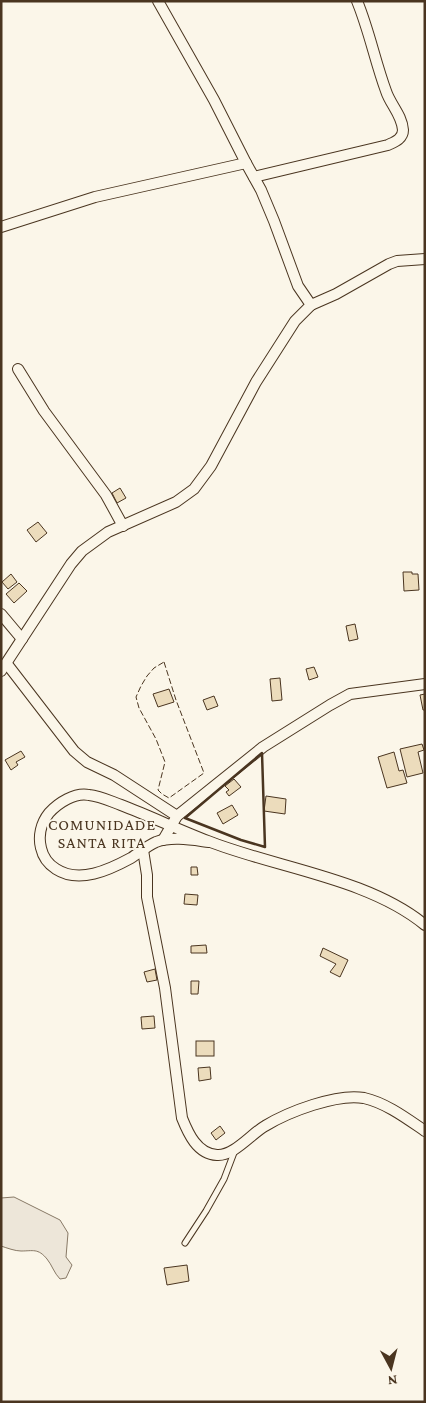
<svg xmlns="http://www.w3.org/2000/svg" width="426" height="1403" font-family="'Crimson Pro',serif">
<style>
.green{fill:#ede6d9;stroke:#887966}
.building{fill:#ecdcbc;stroke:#4a3520}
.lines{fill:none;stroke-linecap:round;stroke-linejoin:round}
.lane-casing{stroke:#4a3520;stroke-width:7}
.street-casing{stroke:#4a3520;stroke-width:12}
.lane{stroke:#fbf6e9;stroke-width:5}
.street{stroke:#fbf6e9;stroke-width:10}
.fence{stroke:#4a3520;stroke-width:1;stroke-dasharray:6 2.5;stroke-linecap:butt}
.wall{stroke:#4a3520;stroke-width:2.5}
.labels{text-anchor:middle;stroke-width:4;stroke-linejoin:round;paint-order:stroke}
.quarter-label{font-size:16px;letter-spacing:1px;fill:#4a3520;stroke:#fbf6e9}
</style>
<rect width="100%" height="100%" fill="#fbf6e9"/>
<path class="green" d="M14,1197l46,23 8,13 -2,24 6,8 -6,13 -6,1c-6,-6 -8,-14 -13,-20 -9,-11 -14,-8 -26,-8 -6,0 -14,-3 -20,-5v-48z"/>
<g class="building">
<polygon points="120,488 126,498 117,503 112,493"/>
<polygon points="38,522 47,533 36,542 27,530"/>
<polygon points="403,572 412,572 412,574 418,574 419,590 404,591"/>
<polygon points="11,574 17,582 8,589 2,582"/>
<polygon points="19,583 27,591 14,603 6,594"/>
<polygon points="355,624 358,639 349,641 346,626"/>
<polygon points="314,667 318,677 309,680 306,669"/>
<polygon points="280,678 282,700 272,701 270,679"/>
<polygon points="169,689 174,702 158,707 153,694"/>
<polygon points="425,694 425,710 423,710 420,695"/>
<polygon points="214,696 218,706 207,710 203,700"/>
<polygon points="422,744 424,750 418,752 423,773 407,777 400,749"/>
<polygon points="21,751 25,757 16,762 18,765 11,770 5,760"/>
<polygon points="394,752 399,771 403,770 407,783 387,788 378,757"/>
<polygon points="234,779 241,787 229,796 226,792 229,790 225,786"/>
<polygon points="266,796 286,799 285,814 264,811"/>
<polygon points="232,805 238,815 223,824 217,813"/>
<polygon points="191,867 197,867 198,875 191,875"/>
<polygon points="185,894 198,895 197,905 184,904"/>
<polygon points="206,945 207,953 191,953 191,946"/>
<polygon points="323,948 348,960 340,977 330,972 336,964 320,956"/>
<polygon points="155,969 157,980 147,982 144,972"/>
<polygon points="191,981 199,981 198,994 191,994"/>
<polygon points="154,1016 155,1028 142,1029 141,1017"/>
<rect x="196" y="1041" width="18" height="15"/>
<polygon points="210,1067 211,1079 199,1081 198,1068"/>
<polygon points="220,1126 225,1133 216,1140 211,1133"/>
<polygon points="187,1265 189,1281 167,1285 164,1268"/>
</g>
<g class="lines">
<g class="lane-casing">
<polyline id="lane" points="185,1243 206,1211 224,1179 235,1150"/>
</g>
<g class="street-casing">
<g id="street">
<path d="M254,177l134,-32c6,-3 15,-6 15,-15 -1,-15 -13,-26 -17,-39 -11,-30 -17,-61 -29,-90"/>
<polyline points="1,227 95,197 246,163"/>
<polyline points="311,305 336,294 389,264 397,261 425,259"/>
<polyline points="18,369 44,411 106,495 123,526"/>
<polyline points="1,614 22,639"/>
<polyline points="7,664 74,751 87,762 114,775 177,816"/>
<polyline points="1,671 71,564 82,551 108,532 176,502 194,489 211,466 256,382 295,321 311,305 298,286 274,221 261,190 246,163 214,100 158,1"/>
<polyline points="163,840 177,816 263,747 330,705 350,694 425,684"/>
<path d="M209,842c-16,-2 -37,-6 -53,0 -9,4 -17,11 -25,16 -22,12 -52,26 -75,11 -8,-5 -13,-12 -15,-21 -3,-12 0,-25 8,-35 9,-10 26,-21 40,-18 11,1 21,6 32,10 29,11 58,25 87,36 68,27 160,37 217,84"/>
<path d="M143,850l4,25v22l18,91 17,130c6,15 15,36 35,37 17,1 34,-21 48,-29 23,-14 72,-33 99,-28 22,5 42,20 61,33"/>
</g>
</g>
<use href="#lane" class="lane"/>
<use href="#street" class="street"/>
<polygon class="fence" points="164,662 176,700 204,773 169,798 162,794 158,790 165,762 156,739 139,708 136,697 141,686 147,676 154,668"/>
<polygon class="wall" points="262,753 265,847 241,840 185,818"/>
</g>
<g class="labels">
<g class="quarter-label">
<text x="102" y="830">COMUNIDADE<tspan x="102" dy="18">SANTA RITA</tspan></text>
</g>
</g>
<rect width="426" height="1403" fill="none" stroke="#4a3520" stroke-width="5"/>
<g transform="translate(391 1368) rotate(173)" stroke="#fbf6e9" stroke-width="4" paint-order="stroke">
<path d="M0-4L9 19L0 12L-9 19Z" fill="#4a3520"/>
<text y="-8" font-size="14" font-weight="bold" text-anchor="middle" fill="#4a3520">N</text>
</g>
</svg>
